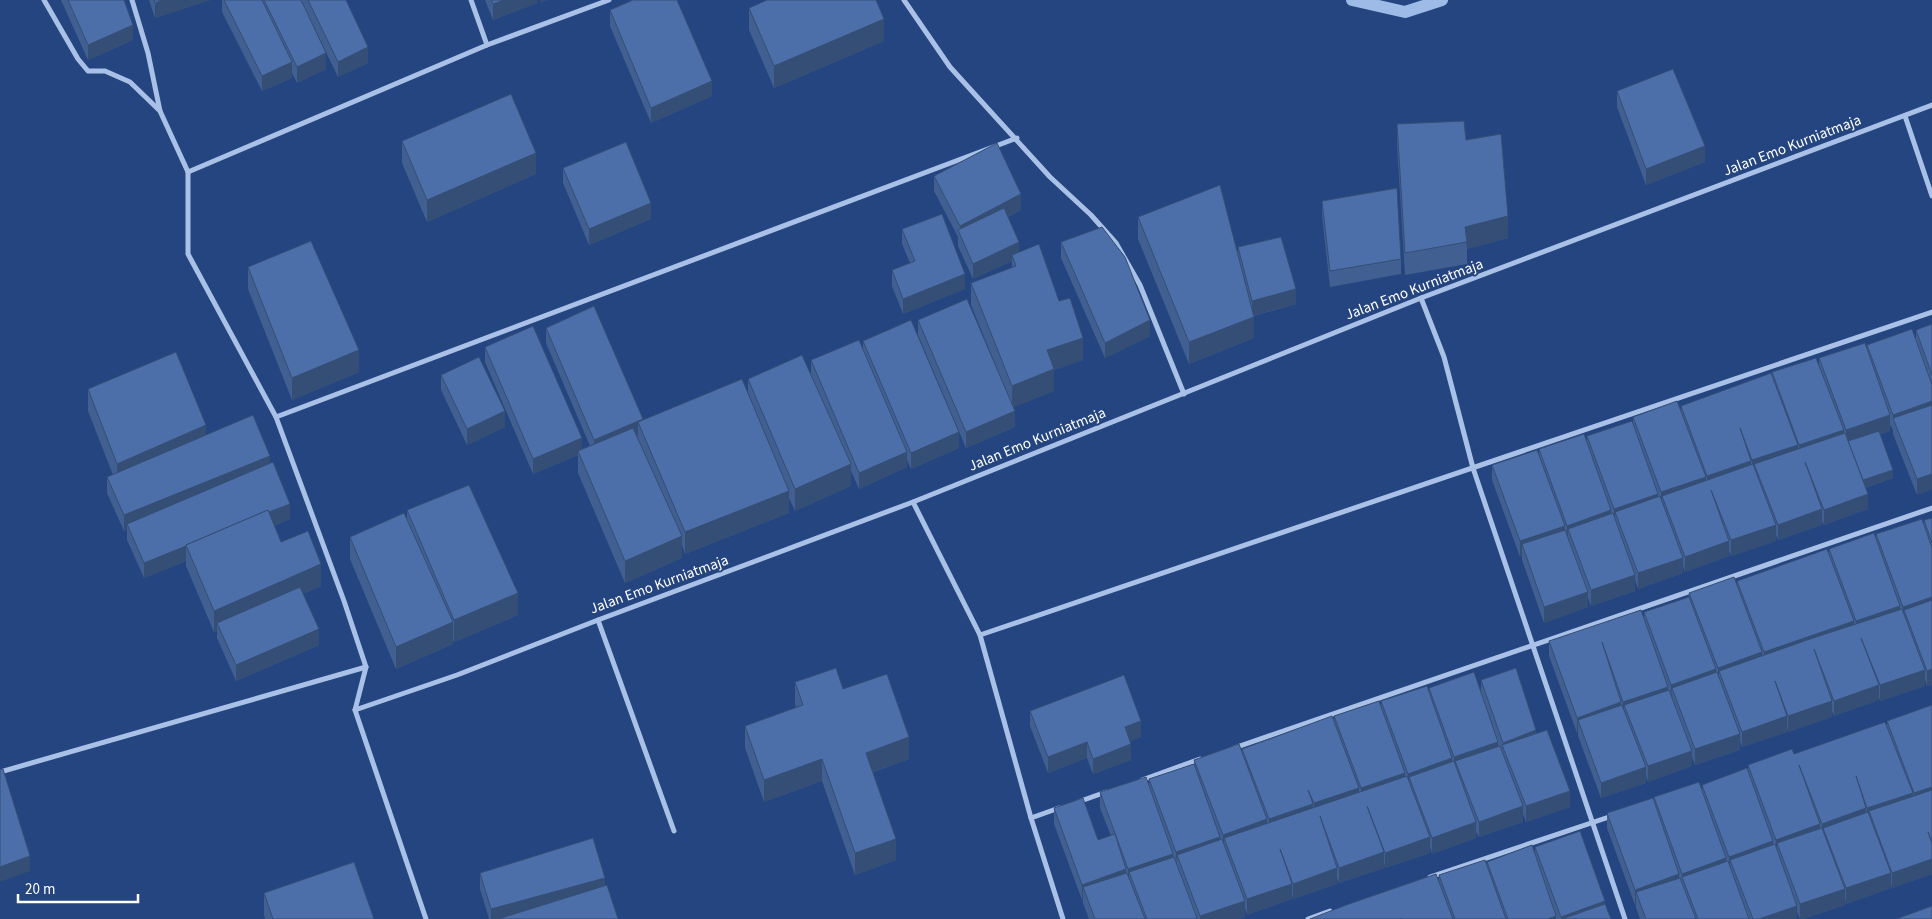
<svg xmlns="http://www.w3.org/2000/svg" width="1932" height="919" font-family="'Source Sans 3',sans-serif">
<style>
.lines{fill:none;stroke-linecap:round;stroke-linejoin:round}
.stream{stroke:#9ebbe8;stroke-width:12}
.minor{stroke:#aac1e7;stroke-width:5}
.wall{fill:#415f91}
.shaded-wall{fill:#354e76}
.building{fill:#4c6fa9;stroke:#354e76}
.labels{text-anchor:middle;stroke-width:4;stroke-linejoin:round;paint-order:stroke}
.street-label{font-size:15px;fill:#fff;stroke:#244580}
</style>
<rect width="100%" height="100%" fill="#244580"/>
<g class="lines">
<polyline class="stream" points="1352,0 1405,12 1442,0"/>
<g class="minor">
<polyline points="44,0 78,59 88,71 105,71 130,82 160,111 188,172 188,254 276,417 344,601 366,667 355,710"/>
<polyline points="132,0 148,53 160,111"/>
<polyline points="471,0 487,45"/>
<polyline points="904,0 950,67 1050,177 1091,215 1116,243 1140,285 1184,394"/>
<polyline points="1905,116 1932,196"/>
<polyline points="188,172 487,45 609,0"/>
<polyline points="1421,298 1444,357 1473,468 1625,919"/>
<polyline points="276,417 1017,138"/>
<polyline points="913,502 980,635 1031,818 1063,919"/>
<polyline points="598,620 674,831"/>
<polyline points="980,635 1932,312"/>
<polyline points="1234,748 1932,508"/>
<polyline points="0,772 366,667"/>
<polyline points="1142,780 1200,759"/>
<polyline points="1078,802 1106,792"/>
<polyline points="1031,818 1059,808"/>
<polyline points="1430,877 1612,816"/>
<polyline points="426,919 355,710 457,675 598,620 913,502 1421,298 1932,105"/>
<polyline points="1308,919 1330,911"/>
</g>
</g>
<g class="wall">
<polygon points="61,0 124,0 133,40 88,60"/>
<polygon points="149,0 210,0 155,18"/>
<polygon points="222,0 346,0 368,63 338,77 308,15 326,69 297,83 292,73 292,78 262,91 222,12"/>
<polygon points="485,0 537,0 537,3 493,20"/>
<polygon points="749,8 884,41 774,88 749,30"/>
<polygon points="610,10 712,96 651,123 610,26"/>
<polygon points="1617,91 1705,162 1646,185 1617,107"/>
<polygon points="1397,124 1466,140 1508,238 1467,249 1467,264 1405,275 1397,145"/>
<polygon points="402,141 536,174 427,222 402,163"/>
<polygon points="563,168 651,219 589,245 563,183"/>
<polygon points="934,176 1021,210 1008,217 1019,252 1059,301 1083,360 1054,370 1054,391 1013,407 1015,427 966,448 918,335 918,320 998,371 971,305 971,283 1012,268 1012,261 973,279 958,246 958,237 934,191"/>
<polygon points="1322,201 1401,259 1401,274 1330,287 1322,216"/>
<polygon points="1138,217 1238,257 1238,247 1296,304 1254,316 1254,338 1189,364 1138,239"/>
<polygon points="902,229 965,289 903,314 892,286 892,270 910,263 902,244"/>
<polygon points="1061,242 1150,336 1105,358 1061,258"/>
<polygon points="248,267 359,372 292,400 248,289"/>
<polygon points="1932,324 1932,489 1917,495 1893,434 1893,430 1890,425 1890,431 1880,434 1893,478 1865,488 1868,509 1824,525 1822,521 1822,525 1778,540 1776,535 1776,541 1731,556 1729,551 1729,556 1685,572 1683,566 1683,573 1638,589 1635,580 1635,591 1591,606 1588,598 1588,607 1544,623 1522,560 1522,556 1520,557 1492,480 1492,465 1539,453 1539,449 1587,442 1587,436 1633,424 1633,417 1681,410 1681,406 1772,376 1772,372 1819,366 1819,358 1867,350 1867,345 1916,339 1916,330"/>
<polygon points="546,328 643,420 748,393 748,379 811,374 811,360 863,348 863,341 959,448 911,469 907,460 907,467 859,489 851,471 851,486 795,511 789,498 789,513 685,554 682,545 682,558 625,583 578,473 578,455 533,474 485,362 485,347 582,450 590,446 546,343"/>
<polygon points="441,375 505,427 467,445 441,390"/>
<polygon points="88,389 206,435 270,464 290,519 274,526 281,542 321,586 303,594 319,645 236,681 217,638 217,631 214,632 186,566 186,561 144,578 127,540 127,530 124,531 107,493 107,477 113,475 88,411"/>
<polygon points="407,510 518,615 454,642 453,640 453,644 396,669 350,559 350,537 407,518"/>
<polygon points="1932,518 1932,685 1927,686 1925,679 1925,686 1880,701 1879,697 1879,700 1834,716 1832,711 1832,717 1788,732 1787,728 1787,732 1742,747 1740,741 1740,750 1695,765 1692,757 1692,766 1648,782 1646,776 1646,783 1601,798 1578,736 1578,733 1577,733 1549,656 1549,641 1644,618 1644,612 1689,597 1689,593 1737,585 1737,581 1829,552 1829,549 1876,540 1876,534 1924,525 1924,520"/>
<polygon points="1481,680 1536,734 1570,807 1526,822 1523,814 1523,822 1479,837 1476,832 1476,838 1432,854 1430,847 1430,853 1385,868 1384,863 1384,868 1339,883 1337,878 1337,884 1293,899 1292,895 1292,899 1247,915 1245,908 1245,917 1238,919 1089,919 1083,903 1083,900 1082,900 1054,824 1054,808 1098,840 1111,836 1100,808 1100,792 1149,785 1149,779 1194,764 1194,760 1242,752 1242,749 1334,719 1334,716 1381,707 1381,701 1429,693 1429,688 1481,693"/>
<polygon points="795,682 843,689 909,759 873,772 896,860 855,875 822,781 764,802 745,748 745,726 796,707 795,704"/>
<polygon points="1932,705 1932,874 1892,888 1891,884 1891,888 1846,904 1845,899 1845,905 1803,919 1800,919 1797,912 1797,919 1640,919 1636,908 1636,905 1635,905 1607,828 1607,813 1654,801 1654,797 1702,790 1702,785 1748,771 1748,765 1794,754 1887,725 1887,721"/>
<polygon points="1030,711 1141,737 1130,741 1131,760 1093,774 1087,758 1048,773 1030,726"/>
<polygon points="1535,847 1605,904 1611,919 1310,919 1439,883 1439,875 1487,867 1487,862 1535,856"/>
<polygon points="480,873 605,886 618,919 489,919 480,889"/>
<polygon points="264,893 374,919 265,919 264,915"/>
</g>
<g class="shaded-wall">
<polygon points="163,0 210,0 155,18 155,3"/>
<polygon points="504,0 537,0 537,3 493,20 493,4"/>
<polygon points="540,0 548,0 540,3"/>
<polygon points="884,19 884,41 774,88 774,66"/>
<polygon points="133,25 133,40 88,60 88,45"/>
<polygon points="368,47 368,63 338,77 338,62"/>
<polygon points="326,53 326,69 297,83 297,67"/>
<polygon points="292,62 292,78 262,91 262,76"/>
<polygon points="712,81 712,96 651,123 651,108"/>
<polygon points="1705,146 1705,162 1646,185 1646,169"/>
<polygon points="536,153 536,174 427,222 427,200"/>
<polygon points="1021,194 1021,210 962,240 960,235 960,226"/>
<polygon points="651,203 651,219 589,245 589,229"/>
<polygon points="1508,216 1508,238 1467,249 1465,227"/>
<polygon points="1019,242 1019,257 1012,255 1012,261 973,279 973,264"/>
<polygon points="965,274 965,289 903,314 903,299"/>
<polygon points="1296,289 1296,304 1252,316 1252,301"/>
<polygon points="1254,317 1254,338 1189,364 1189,342"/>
<polygon points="1150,320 1150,336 1105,358 1105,343"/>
<polygon points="1083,338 1083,360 1054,370 1054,391 1012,408 1012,386 1047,350"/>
<polygon points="359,350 359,372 292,400 292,378"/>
<polygon points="1932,401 1932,417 1893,418 1893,430 1893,415"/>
<polygon points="505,411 505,427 467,445 467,429"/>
<polygon points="1015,411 1015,427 966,448 966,432"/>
<polygon points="1890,415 1890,431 1846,446 1846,430"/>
<polygon points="643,419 643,433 638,422 638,436 594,456 594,440"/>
<polygon points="206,425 206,447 117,486 117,464"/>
<polygon points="1844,430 1844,446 1799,461 1799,445"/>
<polygon points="959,432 959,448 911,469 911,453"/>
<polygon points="582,438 582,453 578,451 578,455 533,474 533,459"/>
<polygon points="1798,445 1798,461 1754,464 1754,475 1752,476 1752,460"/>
<polygon points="907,452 907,467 859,489 859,473"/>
<polygon points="270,456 270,472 127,524 127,530 124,531 124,515"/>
<polygon points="1751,461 1751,476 1707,492 1707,476"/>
<polygon points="851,464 851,486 795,511 795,489"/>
<polygon points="1893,470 1893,478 1861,489 1861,481"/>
<polygon points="1932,474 1932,489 1917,495 1917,479"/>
<polygon points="1706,477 1706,492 1662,496 1661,508 1661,492"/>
<polygon points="789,491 789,513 685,554 685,532"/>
<polygon points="1658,494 1658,509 1615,512 1615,524 1614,524 1614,509"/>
<polygon points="1868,494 1868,509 1824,525 1824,510"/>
<polygon points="290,504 290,519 192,559 186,546"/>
<polygon points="1822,509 1822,525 1778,540 1778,525"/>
<polygon points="1611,510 1611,526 1568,529 1568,541 1567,541 1567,526"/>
<polygon points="1776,525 1776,541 1731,556 1731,540"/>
<polygon points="1565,526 1565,542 1522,544 1522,556 1520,557 1520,541"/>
<polygon points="682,536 682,558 625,583 625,561"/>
<polygon points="1729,541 1729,556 1685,572 1685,557"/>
<polygon points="186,546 186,561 144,578 144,563"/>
<polygon points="1683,558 1683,573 1638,589 1638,573"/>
<polygon points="321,564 321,586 220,630 217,623 217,631 214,632 214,611"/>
<polygon points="1635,575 1635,591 1591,606 1591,590"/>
<polygon points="1588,592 1588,607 1544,623 1544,607"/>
<polygon points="518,593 518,615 454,642 454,620"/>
<polygon points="1932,597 1932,612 1904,610 1904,622 1903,622 1903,607"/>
<polygon points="1900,606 1900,621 1856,637 1856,621"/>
<polygon points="1854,621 1854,636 1764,667 1764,652"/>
<polygon points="453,622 453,644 396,669 396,647"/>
<polygon points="319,629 319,645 236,681 236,665"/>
<polygon points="1762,652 1762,668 1719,671 1719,683 1718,683 1718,668"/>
<polygon points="1716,669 1716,685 1672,688 1671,700 1671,685"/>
<polygon points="1932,669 1932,685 1927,686 1927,671"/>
<polygon points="1925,670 1925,686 1880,701 1880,685"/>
<polygon points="1879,685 1879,700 1834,716 1834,701"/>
<polygon points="1668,687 1668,702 1624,705 1624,717 1623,717 1623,702"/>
<polygon points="1832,701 1832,717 1788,732 1788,716"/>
<polygon points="1621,702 1621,718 1578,720 1578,733 1577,733 1577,718"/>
<polygon points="1787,716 1787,732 1742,747 1742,732"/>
<polygon points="1141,721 1141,737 1125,743 1125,727"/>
<polygon points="1536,730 1536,746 1503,747 1503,743"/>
<polygon points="1740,734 1740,750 1695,765 1695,749"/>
<polygon points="909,737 909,759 866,774 866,753"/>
<polygon points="1087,742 1087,758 1048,773 1048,757"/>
<polygon points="1498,742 1498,758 1455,761 1455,773 1454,773 1454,757"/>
<polygon points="1131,744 1131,760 1093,774 1093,759"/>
<polygon points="1692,751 1692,766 1648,782 1648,766"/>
<polygon points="1452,758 1452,774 1409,777 1409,789 1408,789 1408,774"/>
<polygon points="822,759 822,781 764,802 764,780"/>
<polygon points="1646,767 1646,783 1601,798 1601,783"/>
<polygon points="1405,773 1405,788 1361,804 1361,788"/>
<polygon points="1932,787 1932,803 1914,809 1914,793"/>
<polygon points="1359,788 1359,803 1314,818 1314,803"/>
<polygon points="1570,791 1570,807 1526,822 1526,806"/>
<polygon points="1913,793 1913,808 1869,811 1869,823 1867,823 1867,808"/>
<polygon points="1313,804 1313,820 1269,835 1269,819"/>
<polygon points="1523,806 1523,822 1479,837 1479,822"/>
<polygon points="1866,808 1866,824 1823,828 1823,839 1822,839 1822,824"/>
<polygon points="1267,819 1267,835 1224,838 1224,850 1223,850 1223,835"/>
<polygon points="1476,822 1476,838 1432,854 1432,838"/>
<polygon points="1820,824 1820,840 1777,843 1777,855 1776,856 1776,840"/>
<polygon points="1220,837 1220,852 1177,855 1176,867 1176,852"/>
<polygon points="1430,837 1430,853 1385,868 1385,853"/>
<polygon points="896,839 896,860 855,875 855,853"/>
<polygon points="1773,841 1773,857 1730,860 1730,872 1729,872 1729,857"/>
<polygon points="1384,852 1384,868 1339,883 1339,868"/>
<polygon points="1173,854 1173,869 1129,872 1129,884 1128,885 1128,869"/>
<polygon points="30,856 30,871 0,882 0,867"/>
<polygon points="1726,858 1726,874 1682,877 1682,889 1682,874"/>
<polygon points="1932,859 1932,874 1892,888 1892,873"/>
<polygon points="1337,868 1337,884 1293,899 1293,884"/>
<polygon points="1126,869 1126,885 1083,887 1083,900 1082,900 1082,885"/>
<polygon points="1891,873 1891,888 1846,904 1846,888"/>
<polygon points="1679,874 1679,890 1636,892 1636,905 1635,905 1635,890"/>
<polygon points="605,878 605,894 512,919 491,919 491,909"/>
<polygon points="1292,884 1292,899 1247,915 1247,899"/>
<polygon points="1845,889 1845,905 1803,919 1800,919 1800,904"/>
<polygon points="1245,901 1245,917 1238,919 1200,919 1200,916"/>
<polygon points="1605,901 1605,917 1561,919 1561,917"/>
<polygon points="1797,906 1797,919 1759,919"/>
<polygon points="1556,916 1556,919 1548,919"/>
</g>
<g class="building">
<polygon points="68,0 124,0 133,25 88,45"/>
<polygon points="154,0 163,0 155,3"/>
<polygon points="224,0 262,0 292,62 262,76"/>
<polygon points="264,0 301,0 326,53 297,67"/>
<polygon points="308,0 346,0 368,47 338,62"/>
<polygon points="491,0 504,0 493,4"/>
<polygon points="633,0 677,0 712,81 651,108 610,10"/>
<polygon points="767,0 876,0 884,19 774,66 749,8"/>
<polygon points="1673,69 1705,146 1646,169 1617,91"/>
<polygon points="511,94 536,153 427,200 402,141"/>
<polygon points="1464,121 1466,140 1501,134 1508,216 1465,227 1467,242 1405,253 1397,124"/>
<polygon points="626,142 651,203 589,229 563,168"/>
<polygon points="997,143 1021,194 960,226 934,176"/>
<polygon points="1220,185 1254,317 1189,342 1138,217"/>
<polygon points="1397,188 1401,259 1330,271 1322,201"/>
<polygon points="1004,208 1019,242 973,264 958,230"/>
<polygon points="942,214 965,274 903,299 892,270 915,261 902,229"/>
<polygon points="1102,227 1125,257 1150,320 1105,343 1061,242"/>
<polygon points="1281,237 1296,289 1252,301 1238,247"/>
<polygon points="311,241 359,350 292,378 248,267"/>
<polygon points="1039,244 1059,301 1070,298 1083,338 1047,350 1054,369 1012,386 971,283 1016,266 1012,255"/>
<polygon points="967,299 1015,411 966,432 918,320"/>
<polygon points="594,306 643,419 594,440 546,328"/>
<polygon points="911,320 959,432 911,453 863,341"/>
<polygon points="1932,324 1932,375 1916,330"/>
<polygon points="533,326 582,438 533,459 485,347"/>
<polygon points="1912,329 1932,385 1932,401 1893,415 1867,345"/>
<polygon points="859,340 907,452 859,473 811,360"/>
<polygon points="1865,343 1890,415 1846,430 1819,358"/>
<polygon points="176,352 206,425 117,464 88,389"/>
<polygon points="802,355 851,464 795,489 748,379"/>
<polygon points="479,357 505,411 467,429 441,375"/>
<polygon points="1816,358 1844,430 1799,445 1772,372"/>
<polygon points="1771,373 1798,445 1752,460 1740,428 1751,461 1707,476 1681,406"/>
<polygon points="742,379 789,491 685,532 638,422"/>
<polygon points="1677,401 1706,477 1661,492 1633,417"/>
<polygon points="1932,405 1932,474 1917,479 1893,418"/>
<polygon points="253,415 270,456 124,515 107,477"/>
<polygon points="1632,421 1658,494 1614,509 1587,436"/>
<polygon points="633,428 682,536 625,561 578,451"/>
<polygon points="1879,431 1893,470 1863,480 1848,441"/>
<polygon points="1845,433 1868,494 1824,510 1805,462 1822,509 1778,525 1754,464"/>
<polygon points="1584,434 1611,510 1567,526 1539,449"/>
<polygon points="1537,450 1565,526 1520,541 1492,465"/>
<polygon points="273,462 290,504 269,512 268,510 186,545 186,546 144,563 127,524"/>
<polygon points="1753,464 1776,525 1731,540 1711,490 1729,541 1685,557 1662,496"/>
<polygon points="469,485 518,593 454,620 407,510"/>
<polygon points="1660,496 1683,558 1638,573 1615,512"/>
<polygon points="268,510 281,542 308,531 321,564 214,611 186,545"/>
<polygon points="404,513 453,622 396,647 350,537"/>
<polygon points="1613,513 1635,575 1591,590 1568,529"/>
<polygon points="1932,518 1932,543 1924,520"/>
<polygon points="1922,519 1932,548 1932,597 1903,607 1876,534"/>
<polygon points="1565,530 1588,592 1544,607 1522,544"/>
<polygon points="1874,533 1900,606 1856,621 1829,549"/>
<polygon points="1827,549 1854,621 1764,652 1737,581"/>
<polygon points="1734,577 1762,652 1718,668 1689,593"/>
<polygon points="300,587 319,629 236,665 217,623"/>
<polygon points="1689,597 1716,669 1671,685 1644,612"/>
<polygon points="1932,600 1932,669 1927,671 1904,610"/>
<polygon points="1902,609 1925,670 1880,685 1861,638 1879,685 1834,701 1814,649 1832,701 1788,716 1775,681 1787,716 1742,732 1719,671 1810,639"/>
<polygon points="1641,610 1668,687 1623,702 1602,642 1621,702 1577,718 1549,641"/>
<polygon points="836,668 843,689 887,674 909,737 866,753 896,839 855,853 822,759 764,780 745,726 803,705 795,682"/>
<polygon points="1516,668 1536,730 1503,743 1481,680"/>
<polygon points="1474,672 1498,742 1454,757 1429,688"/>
<polygon points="1717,672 1740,734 1695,749 1672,688"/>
<polygon points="1124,675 1141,721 1125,727 1131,744 1093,759 1087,742 1048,757 1030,711"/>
<polygon points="1427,686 1452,758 1408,774 1381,701"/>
<polygon points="1669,690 1692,751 1648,766 1624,705"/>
<polygon points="1379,701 1405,773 1361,788 1334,716"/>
<polygon points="1622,705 1646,767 1601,783 1578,720"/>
<polygon points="1932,705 1932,787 1914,793 1887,721"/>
<polygon points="1332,716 1359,788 1314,803 1308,790 1313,804 1269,819 1242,749"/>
<polygon points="1885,722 1913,793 1867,808 1856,776 1866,808 1822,824 1799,765 1820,824 1776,840 1748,765 1792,749 1794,754"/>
<polygon points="1547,730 1570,791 1526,806 1502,745"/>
<polygon points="1239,744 1267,819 1223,835 1194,760"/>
<polygon points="1500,746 1523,806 1479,822 1455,761"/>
<polygon points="1454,761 1476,822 1432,838 1409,777"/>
<polygon points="1194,764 1220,837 1176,852 1149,779"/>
<polygon points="1747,768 1773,841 1729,857 1702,785"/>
<polygon points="3,769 30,856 0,867 0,770"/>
<polygon points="1407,776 1430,837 1385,853 1367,806 1384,852 1339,868 1320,816 1337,868 1293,884 1280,849 1292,884 1247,899 1224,838"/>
<polygon points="1146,777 1173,854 1128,869 1100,792"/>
<polygon points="1699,782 1726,858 1682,874 1654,797"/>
<polygon points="1932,790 1932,842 1928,832 1932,843 1932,859 1892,873 1869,811"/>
<polygon points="1083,798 1098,840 1115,834 1126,869 1082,885 1054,808"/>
<polygon points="1653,798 1679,874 1635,890 1607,813"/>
<polygon points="1868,812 1891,873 1846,888 1823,828"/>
<polygon points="1822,828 1845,889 1800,904 1777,843"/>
<polygon points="1580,831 1605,901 1561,917 1535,847"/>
<polygon points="593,838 605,878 491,909 480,873"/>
<polygon points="1222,839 1245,901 1200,916 1177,855"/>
<polygon points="1775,844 1797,906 1759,919 1753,919 1730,860"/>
<polygon points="1532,845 1556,916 1548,919 1508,919 1487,862"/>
<polygon points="1174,857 1197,918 1194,919 1147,919 1129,872"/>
<polygon points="1485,860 1506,919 1455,919 1439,875"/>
<polygon points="1728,861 1749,919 1698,919 1682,877"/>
<polygon points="354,862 374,919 273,919 264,893"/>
<polygon points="1127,873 1145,919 1095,919 1083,887"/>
<polygon points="1436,874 1453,919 1401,919 1401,918 1401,919 1310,919 1346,905"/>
<polygon points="1680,878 1696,919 1646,919 1636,892"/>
<polygon points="607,885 618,919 498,919"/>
<polygon points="1605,904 1611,919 1562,919"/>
<polygon points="1932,906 1932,919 1896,919"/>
</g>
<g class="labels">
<g class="street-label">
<text transform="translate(1792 145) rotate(-21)" y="5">Jalan Emo Kurniatmaja</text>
<text transform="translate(1414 289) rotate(-21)" y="5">Jalan Emo Kurniatmaja</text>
<text transform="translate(1037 439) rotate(-22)" y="5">Jalan Emo Kurniatmaja</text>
<text transform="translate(659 584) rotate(-20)" y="5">Jalan Emo Kurniatmaja</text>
</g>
</g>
<path d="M18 894v8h120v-8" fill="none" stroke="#ffffff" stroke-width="2.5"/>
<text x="25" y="894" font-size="15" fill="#ffffff" stroke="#244580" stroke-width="4" paint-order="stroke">20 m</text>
</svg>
